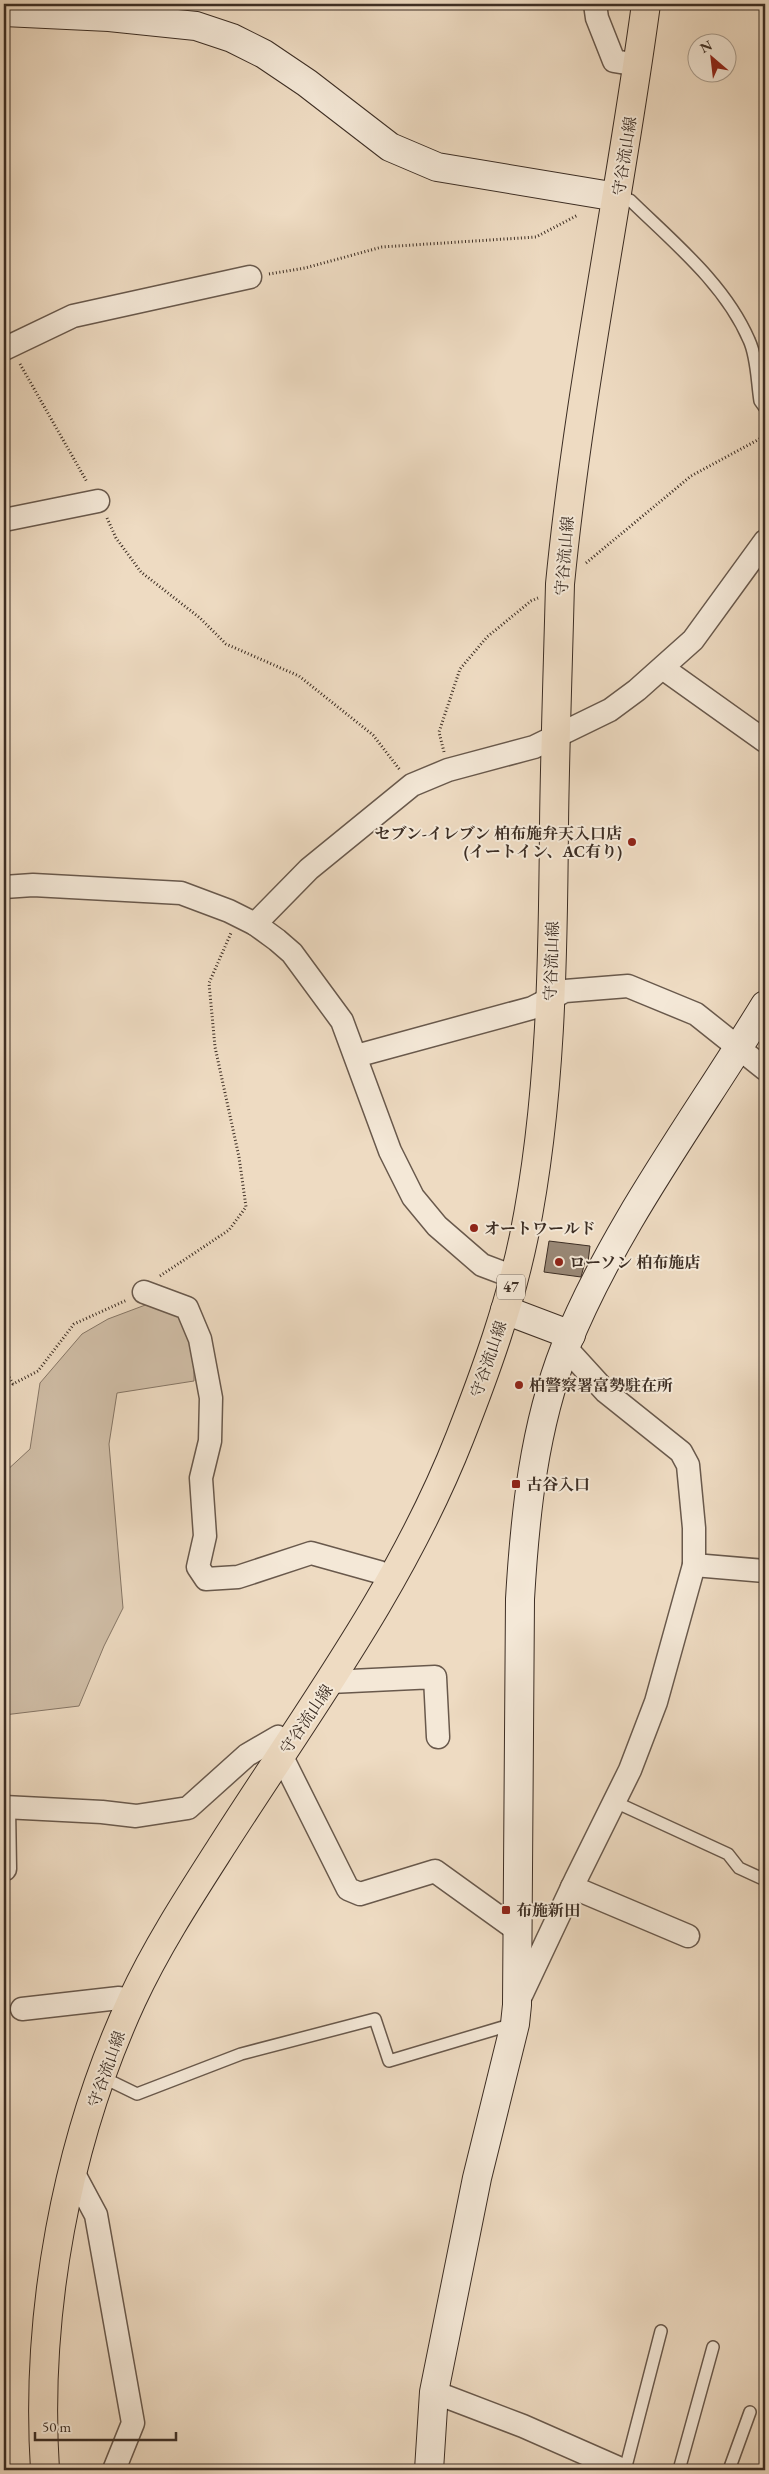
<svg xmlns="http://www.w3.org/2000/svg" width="769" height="2474" font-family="'EB Garamond','Noto Serif JP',serif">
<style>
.green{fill:#d0bea7;stroke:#867666}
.building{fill:#998876;stroke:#3d2e24}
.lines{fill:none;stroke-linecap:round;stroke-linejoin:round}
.lane-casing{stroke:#69594c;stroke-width:14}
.street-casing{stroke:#69594c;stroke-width:25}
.secondary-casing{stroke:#3d2e24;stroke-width:30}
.primary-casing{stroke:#3d2e24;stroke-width:30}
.path{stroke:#3d2e24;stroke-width:3;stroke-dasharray:1 2.5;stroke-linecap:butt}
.lane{stroke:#f4e8d7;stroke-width:11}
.street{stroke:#f4e8d7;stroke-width:22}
.secondary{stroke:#f4e8d7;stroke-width:28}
.primary{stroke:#eedbc2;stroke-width:28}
.poi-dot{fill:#8f2418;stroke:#f4e8d7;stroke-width:2}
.labels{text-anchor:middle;stroke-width:4;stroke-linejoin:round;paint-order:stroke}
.shield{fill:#f4e8d7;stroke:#74665a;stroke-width:1}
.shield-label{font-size:15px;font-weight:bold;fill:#3d2e24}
.street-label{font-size:16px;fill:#3d2e24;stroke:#f4e8d7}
.poi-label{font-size:16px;font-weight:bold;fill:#3d2e24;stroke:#f4e8d7;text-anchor:start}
</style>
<rect width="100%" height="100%" fill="#eedbc2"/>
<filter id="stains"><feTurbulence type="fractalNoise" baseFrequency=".004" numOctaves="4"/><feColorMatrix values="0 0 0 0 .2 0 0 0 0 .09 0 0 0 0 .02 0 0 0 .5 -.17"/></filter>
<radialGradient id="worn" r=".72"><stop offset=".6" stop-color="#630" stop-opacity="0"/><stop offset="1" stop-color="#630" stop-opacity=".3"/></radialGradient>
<polygon class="green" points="148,1304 177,1314 194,1353 194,1381 117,1393 109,1444 123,1608 104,1646 79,1706 4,1715 4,1473 30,1449 40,1383 82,1334 108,1319"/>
<polygon class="building" points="549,1241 590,1246 588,1262 585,1262 581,1277 544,1272"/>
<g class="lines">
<g class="lane-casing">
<g id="lane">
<path d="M617,197l13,3c43,42 95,84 119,140 8,17 8,42 11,61l5,7"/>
<polyline points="615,1802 728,1854 739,1868 765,1880"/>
<polyline points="102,2077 137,2094 241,2054 375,2019 389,2061 513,2024"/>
<polyline points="625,2470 661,2331"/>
<polyline points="679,2470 713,2347"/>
<polyline points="729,2470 750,2412"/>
</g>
</g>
<g class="street-casing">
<g id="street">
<polyline points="595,4 597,18 614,61 638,65"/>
<polyline points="4,349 73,316 250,277"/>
<polyline points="4,520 98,501"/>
<polyline points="664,669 765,741"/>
<polyline points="4,887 33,885 181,893 229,911 255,924 277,940 292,953 342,1021 390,1151 413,1197 437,1226 482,1265 514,1277"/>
<polyline points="255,924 309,869 412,785 448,770 534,747 610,710 637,690 693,640 765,541"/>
<polyline points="356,1056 532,1008 565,991 628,986 696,1014 765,1069"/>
<polyline points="144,1292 187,1308 200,1339 211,1398 210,1441 201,1478 205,1536 198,1567 206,1579 238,1577 311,1553 379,1572 393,1579"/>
<polyline points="694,1565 765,1571"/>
<polyline points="330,1682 435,1677 438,1737"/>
<polyline points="281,1755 348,1889 360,1894 435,1871 517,1930"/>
<polyline points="4,1807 102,1812 136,1816 188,1808 247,1755 278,1737 289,1744"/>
<polyline points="4,1807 5,1869"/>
<polyline points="572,1887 688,1936"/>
<polyline points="518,2002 576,1879 630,1770 656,1702 694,1565 694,1528 688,1465 681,1452 606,1392 565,1347"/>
<polyline points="22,2009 119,1998 132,2001"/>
<polyline points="73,2172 96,2215 133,2423 114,2470"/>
<polyline points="434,2392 523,2426 623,2470"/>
</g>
</g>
<g class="secondary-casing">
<g id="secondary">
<polyline points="4,12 109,17 196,26 232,38 264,54 307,83 390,147 437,167 617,197"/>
<polyline points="505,1310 571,1335"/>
<path d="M429,2470l5,-78 43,-214 38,-154 2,-19 3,-406c5,-85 14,-172 45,-251 48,-120 133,-233 200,-343"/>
</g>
</g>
<g class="primary-casing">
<path id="primary" d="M45,2470c-10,-156 21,-327 87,-470 25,-54 59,-106 91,-156 85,-133 179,-259 237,-407 26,-66 50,-133 64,-201 27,-134 29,-274 30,-411 1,-80 4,-161 6,-241 19,-195 60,-387 86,-580"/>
</g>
<g class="path">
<polyline points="269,274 305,268 382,247 536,237 578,215"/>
<polyline points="20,364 87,482"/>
<polyline points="107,518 116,538 141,572 200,618 226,644 299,676 373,735 400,770"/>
<polyline points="586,563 691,476 765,436"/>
<polyline points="444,752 439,732 460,669 487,637 531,601 538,598"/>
<polyline points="160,1276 229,1230 246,1207 239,1157 215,1047 209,983 231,933"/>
<polyline points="4,1368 13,1384 38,1371 74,1324 127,1300"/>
</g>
<use href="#lane" class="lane"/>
<use href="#street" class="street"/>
<use href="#secondary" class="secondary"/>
<use href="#primary" class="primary"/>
</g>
<g class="poi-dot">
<circle cx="632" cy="842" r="5"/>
<circle cx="474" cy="1228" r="5"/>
<circle cx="559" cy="1262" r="5"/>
<circle cx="519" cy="1385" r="5"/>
<rect x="511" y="1479" width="10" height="10" rx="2.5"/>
<rect x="501" y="1905" width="10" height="10" rx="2.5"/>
</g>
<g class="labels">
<rect class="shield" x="497" y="1274.5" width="28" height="25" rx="4"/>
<g class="shield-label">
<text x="511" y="1292">47</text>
</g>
<g class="street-label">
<text transform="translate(624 156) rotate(-81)" y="6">守谷流山線</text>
<text transform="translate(564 556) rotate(-85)" y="6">守谷流山線</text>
<text transform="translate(551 961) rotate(-88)" y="6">守谷流山線</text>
<text transform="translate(488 1359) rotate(-71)" y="6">守谷流山線</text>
<text transform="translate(306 1719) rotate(-56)" y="6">守谷流山線</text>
<text transform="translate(106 2069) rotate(-70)" y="6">守谷流山線</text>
</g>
<g class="poi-label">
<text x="622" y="839" text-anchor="end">セブン-イレブン 柏布施弁天入口店<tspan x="622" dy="18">(イートイン、AC有り)</tspan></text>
<text x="484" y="1234">オートワールド</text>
<text x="569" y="1268">ローソン 柏布施店</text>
<text x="529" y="1391">柏警察署富勢駐在所</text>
<text x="526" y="1490">古谷入口</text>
<text x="516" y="1916">布施新田</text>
</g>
</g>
<rect width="769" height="2474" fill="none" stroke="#eedbc2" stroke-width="20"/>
<rect x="5" y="5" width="759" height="2464" fill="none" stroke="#3d2e24" stroke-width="2.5"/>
<rect x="10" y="10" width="749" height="2454" fill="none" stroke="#3d2e24"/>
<g transform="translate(712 58) rotate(332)"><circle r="24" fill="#f4e8d7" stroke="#ab9e8f"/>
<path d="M0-4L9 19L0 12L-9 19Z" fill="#8f2418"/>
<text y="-8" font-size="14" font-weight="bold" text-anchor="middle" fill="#3d2e24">N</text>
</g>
<path d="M35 2432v8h141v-8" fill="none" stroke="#3d2e24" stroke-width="2.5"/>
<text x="42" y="2432" font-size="15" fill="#3d2e24" stroke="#f4e8d7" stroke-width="4" paint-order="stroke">50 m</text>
<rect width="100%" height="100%" filter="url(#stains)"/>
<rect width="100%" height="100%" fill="url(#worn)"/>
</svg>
